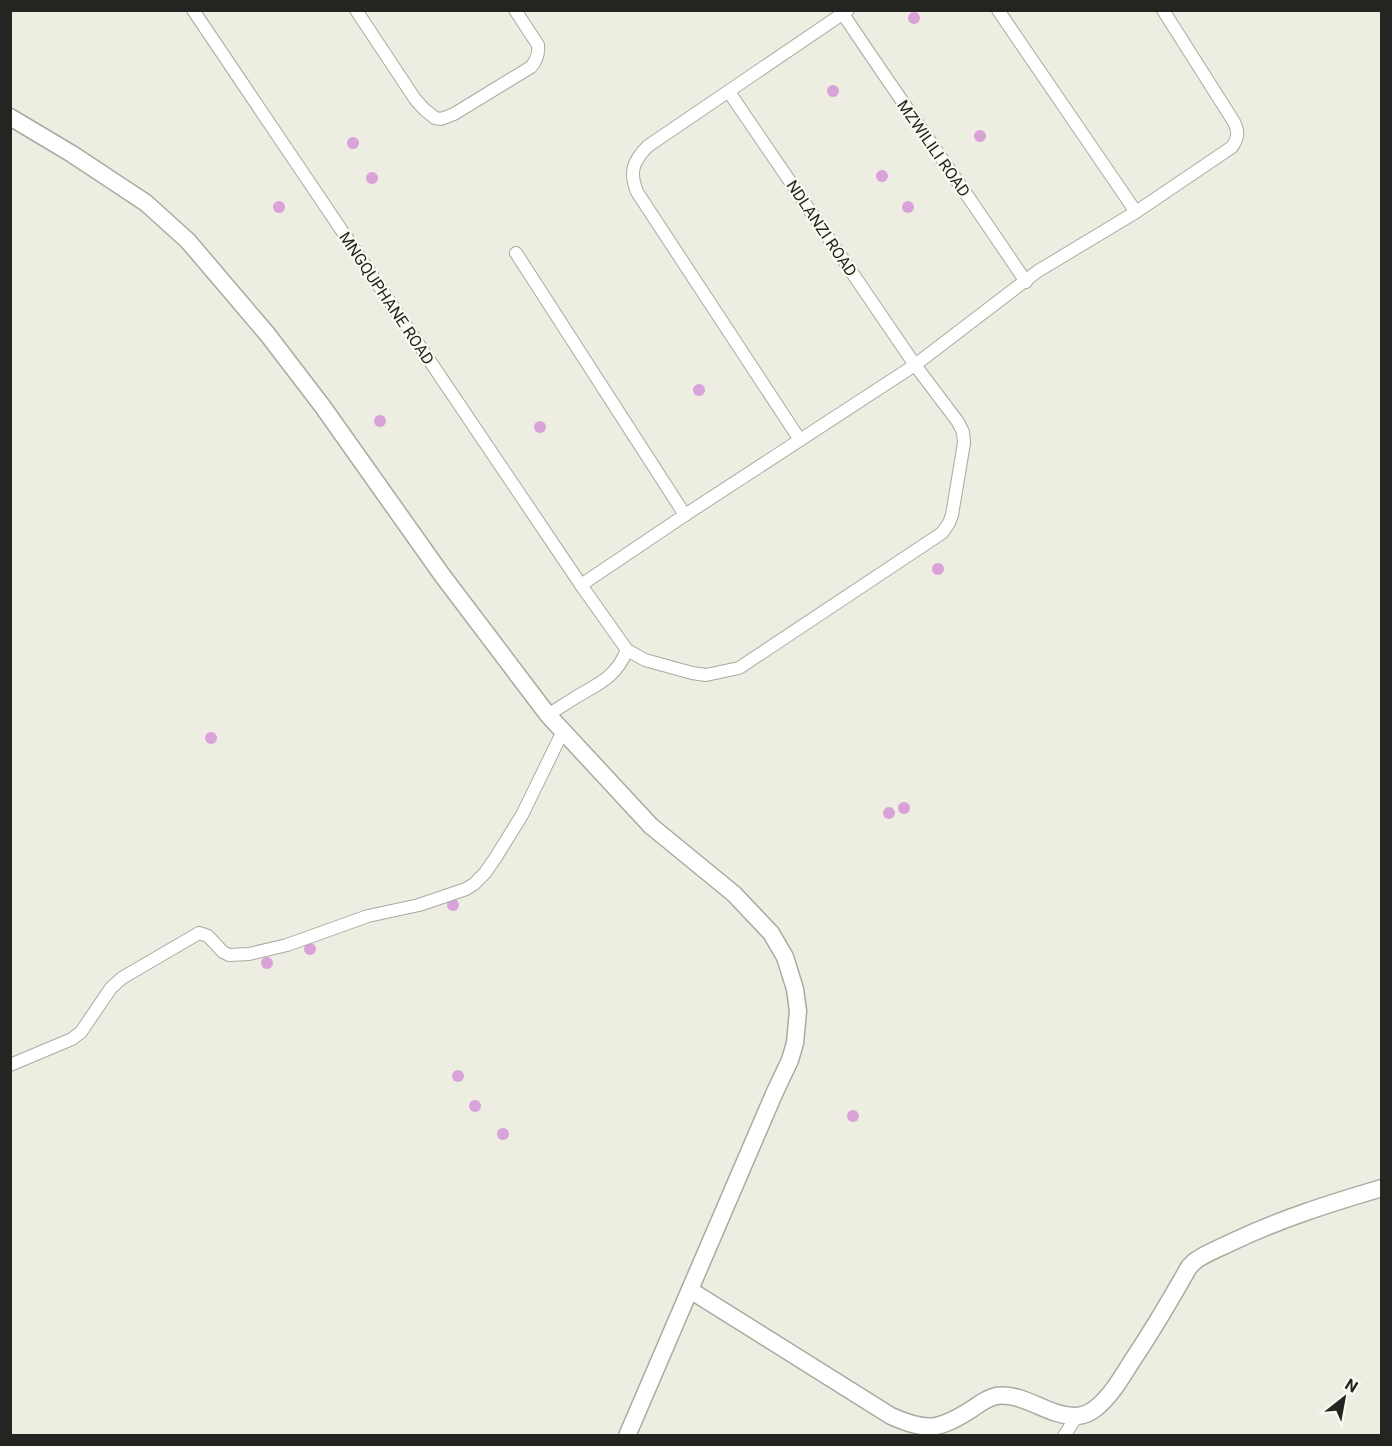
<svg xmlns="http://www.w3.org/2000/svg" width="1392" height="1446" font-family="Roboto,sans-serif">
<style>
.building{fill:#d9a2d8}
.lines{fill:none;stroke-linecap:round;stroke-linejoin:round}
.street-casing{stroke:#a9aaa0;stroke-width:14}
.secondary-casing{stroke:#a9aaa0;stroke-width:19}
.street{stroke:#fff;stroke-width:12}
.secondary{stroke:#fff;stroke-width:16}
.labels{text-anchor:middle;stroke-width:4.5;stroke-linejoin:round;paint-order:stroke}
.street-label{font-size:16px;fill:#242420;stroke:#fafbf0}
</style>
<rect width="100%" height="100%" fill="#edede2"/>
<g class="building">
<circle cx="914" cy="18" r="6"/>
<circle cx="833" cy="91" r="6"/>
<circle cx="980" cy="136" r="6"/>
<circle cx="353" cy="143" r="6"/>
<circle cx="882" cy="176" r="6"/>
<circle cx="372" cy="178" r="6"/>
<circle cx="908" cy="207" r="6"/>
<circle cx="279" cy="207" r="6"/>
<circle cx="699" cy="390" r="6"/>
<circle cx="380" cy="421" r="6"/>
<circle cx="540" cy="427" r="6"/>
<circle cx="938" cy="569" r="6"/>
<circle cx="211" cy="738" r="6"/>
<circle cx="904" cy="808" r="6"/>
<circle cx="889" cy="813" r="6"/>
<circle cx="453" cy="905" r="6"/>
<circle cx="310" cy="949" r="6"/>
<circle cx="267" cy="963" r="6"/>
<circle cx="458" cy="1076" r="6"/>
<circle cx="475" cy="1106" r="6"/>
<circle cx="853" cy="1116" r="6"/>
<circle cx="503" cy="1134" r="6"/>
</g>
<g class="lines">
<g class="street-casing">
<g id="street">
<polyline points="193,10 581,585 627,650 645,660 692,673 706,675 739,668 942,533 949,523 952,515 964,443 963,432 958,422 915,365 729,92"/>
<path d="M356,10l59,89 9,10 11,9 6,1 13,-5 77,-47c6,-7 8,-13 7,-22l-23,-35"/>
<polyline points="998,10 1136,212"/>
<path d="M843,14c60,90 123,178 183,268"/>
<polyline points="516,253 685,515"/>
<path d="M800,440l-163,-248c-8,-20 -4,-31 11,-46l200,-136"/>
<path d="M581,585l104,-70 230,-150 123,-94 98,-59 96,-65c6,-9 7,-15 2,-25l-71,-112"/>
<path d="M548,715c9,-6 19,-12 28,-18 24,-14 40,-20 51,-47"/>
<polyline points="10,1065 72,1039 81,1032 111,988 122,978 199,933 208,936 223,952 229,955 249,954 287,945 368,916 419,905 466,889 474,884 485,873 496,857 522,815 563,731"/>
<polyline points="1064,1436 1077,1416"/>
</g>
</g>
<g class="secondary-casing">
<g id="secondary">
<polyline points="10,117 72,154 146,203 188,241 268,335 323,407 442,575 548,715 651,826 734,894 771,933 785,957 795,989 798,1011 795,1043 790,1060 774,1094 627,1436"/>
<path d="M690,1290l201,126c36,16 48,14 81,-7 7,-5 15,-11 24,-13 28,-4 51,20 79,20 7,0 15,-3 21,-8 15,-12 26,-31 36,-47 20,-30 39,-62 57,-94l6,-6c11,-8 25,-13 37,-19 48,-23 99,-39 150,-54"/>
</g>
</g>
<use href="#street" class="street"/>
<use href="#secondary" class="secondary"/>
</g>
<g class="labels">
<g class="street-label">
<text transform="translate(934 148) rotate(55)" y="6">MZWILILI ROAD</text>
<text transform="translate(822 228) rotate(56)" y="6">NDLANZI ROAD</text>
<text transform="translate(387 298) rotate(56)" y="6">MNGQUPHANE ROAD</text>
</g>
</g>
<rect width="1392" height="1446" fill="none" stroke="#242420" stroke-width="24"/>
<g transform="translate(1344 1398) rotate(31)" stroke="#fafbf0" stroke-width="4.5" paint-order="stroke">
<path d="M0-4.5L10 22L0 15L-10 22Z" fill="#242420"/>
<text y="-9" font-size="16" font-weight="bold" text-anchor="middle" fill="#242420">N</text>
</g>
</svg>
